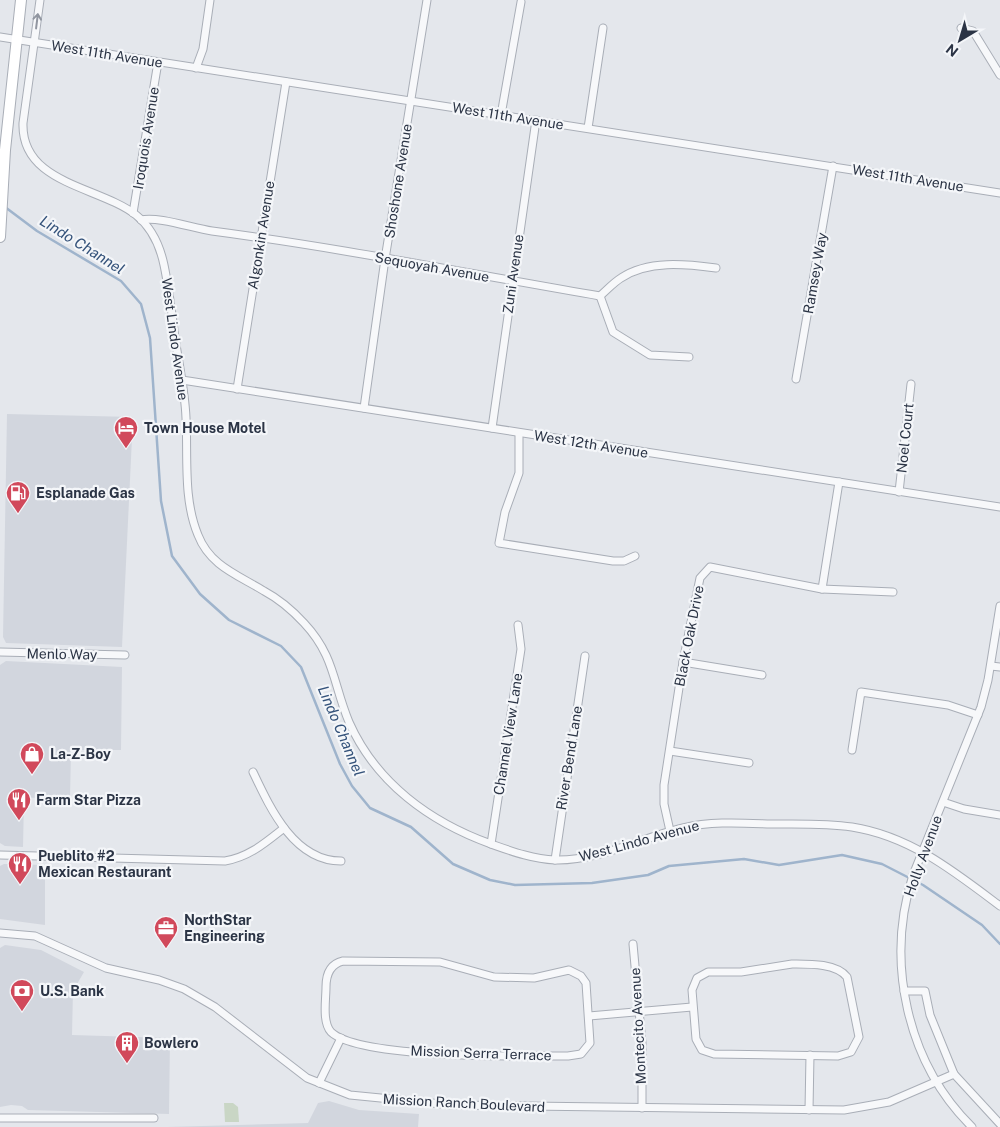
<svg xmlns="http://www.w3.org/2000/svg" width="1000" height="1127" font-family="'Public Sans',sans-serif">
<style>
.built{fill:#d2d6de}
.green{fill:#c9d6c5}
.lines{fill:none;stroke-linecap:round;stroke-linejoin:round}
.stream{stroke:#9fb4cc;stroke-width:2.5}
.minor-casing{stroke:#a9aeb7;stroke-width:9}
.secondary-casing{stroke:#a9aeb7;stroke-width:12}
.minor{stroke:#f7f8fa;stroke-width:7}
.secondary{stroke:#fff;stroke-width:10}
.oneway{stroke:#9196a0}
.labels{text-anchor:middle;stroke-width:4.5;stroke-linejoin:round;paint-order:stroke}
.street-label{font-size:14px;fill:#2b3445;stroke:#f4f6f9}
.poi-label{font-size:14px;font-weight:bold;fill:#2b3445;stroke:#f4f6f9;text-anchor:start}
.water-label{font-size:15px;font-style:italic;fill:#34527a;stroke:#f4f6f9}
</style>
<rect width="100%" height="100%" fill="#e4e7ec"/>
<g class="built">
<polygon points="7,414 133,417 122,647 6,643 3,637"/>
<polygon points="6,661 122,667 121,750 71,750 70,799 11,797 11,800 24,800 23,847 5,846 0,843 0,665"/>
<polygon points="4,864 45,865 45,925 0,919 0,866"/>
<polygon points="5,945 41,950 84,972 73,991 72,1035 170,1038 169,1114 28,1110 22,1106 11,1105 0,1107 0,948"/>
<polygon points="329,1101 359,1110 419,1114 418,1127 167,1127 308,1123 318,1103"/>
</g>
<polygon class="green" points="224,1103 233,1103 238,1107 239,1122 225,1122"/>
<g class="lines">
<polyline class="stream" points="5,207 37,231 121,281 141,304 150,338 161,501 172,556 200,594 229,620 281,646 301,667 340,764 352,786 370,808 411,827 453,864 490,880 515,885 592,883 648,875 669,866 744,859 779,865 842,855 882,864 923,885 982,925 1000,944"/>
<g class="minor-casing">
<g id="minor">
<path d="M40,0l-17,123c-2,61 76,63 113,92 15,12 24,31 28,50 5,24 8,49 11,73 4,27 10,53 11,80 2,39 -3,81 12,117 12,31 40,40 66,56 15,8 28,19 40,32 31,33 29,61 45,99 27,61 81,100 142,122 20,7 41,15 64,16 45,1 85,-22 128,-32 29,-7 58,-5 88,-4 27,0 55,-1 81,3 58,9 103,45 148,79"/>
<polyline points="961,28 973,31 1000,75"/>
<polyline points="0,37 1000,193"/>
<polyline points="196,68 203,49 210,0"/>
<polyline points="501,115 521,2"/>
<polyline points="588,128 603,28"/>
<polyline points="133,213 158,62"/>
<path d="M141,220c17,-4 51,8 71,11 130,17 259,43 388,65 7,-6 13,-13 21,-18 27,-18 64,-14 95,-10"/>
<polyline points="600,296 613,332 650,355 689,357"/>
<polyline points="796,379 833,166"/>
<polyline points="182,380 1000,507"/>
<polyline points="237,389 286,82"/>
<polyline points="364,408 385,259 427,0"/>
<polyline points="492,428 536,120"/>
<polyline points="519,433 519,473 505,512 499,543 613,561 624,561 635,556"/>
<polyline points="899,492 911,384"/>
<polyline points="822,589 839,482"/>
<polyline points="0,652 125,655"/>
<polyline points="683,662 762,675"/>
<polyline points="991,666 1000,667"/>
<polyline points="852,750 861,692 948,705 978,715"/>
<polyline points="670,751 749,763"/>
<path d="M253,772c17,36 41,89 88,89"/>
<polyline points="943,802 964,809 1000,815"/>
<polyline points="670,831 664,804 664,785 683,662 700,578 710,567 822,589 893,592"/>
<polyline points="491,844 521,649 518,625"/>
<path d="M0,855l225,6c24,-4 40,-18 59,-33"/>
<polyline points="555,860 585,656"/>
<polyline points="0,933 35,936 106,968 159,980 184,989 215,1007 307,1078 350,1095 452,1105 844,1110 889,1102 954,1074"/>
<polyline points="633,944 642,1043 642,1108"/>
<path d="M343,961l97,1 54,15 40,1 35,-8 12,6 5,7 4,60 -9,11 -13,2c-44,0 -209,3 -237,-24 -9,-10 -5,-32 -5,-45 0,-12 4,-23 17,-26z"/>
<path d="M792,964c16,0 44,-1 55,13l12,60 -8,15 -13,4 -124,-2 -12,-4 -6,-11 -4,-49 5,-12 11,-6h33z"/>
<polyline points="904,991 925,991 930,1015 954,1074 1000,1124"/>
<polyline points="589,1016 692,1007"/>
<polyline points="319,1083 341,1038"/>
<polyline points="809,1110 810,1055"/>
<polyline points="0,1118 154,1118"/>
<path d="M972,1127c-65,-64 -87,-165 -59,-252l68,-168 7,-27 12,-74"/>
</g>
</g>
<g class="secondary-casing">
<polyline id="secondary" points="0,237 5,150 21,0"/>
</g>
<use href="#minor" class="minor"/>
<use href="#secondary" class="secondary"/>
</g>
<defs><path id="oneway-shaft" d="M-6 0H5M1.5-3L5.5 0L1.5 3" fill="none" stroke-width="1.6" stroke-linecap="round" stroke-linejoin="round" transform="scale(1.25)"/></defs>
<use class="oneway" href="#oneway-shaft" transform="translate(37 21) rotate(-83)"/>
<defs>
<g id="hotel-pin" transform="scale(1.25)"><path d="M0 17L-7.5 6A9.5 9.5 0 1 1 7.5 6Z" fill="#d1495b" stroke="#f4f6f9"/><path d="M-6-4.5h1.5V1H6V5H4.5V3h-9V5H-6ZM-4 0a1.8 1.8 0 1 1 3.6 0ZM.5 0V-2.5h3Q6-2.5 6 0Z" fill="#fff"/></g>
<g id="fuel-pin" transform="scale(1.25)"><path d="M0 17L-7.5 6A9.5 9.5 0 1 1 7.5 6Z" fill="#d1495b" stroke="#f4f6f9"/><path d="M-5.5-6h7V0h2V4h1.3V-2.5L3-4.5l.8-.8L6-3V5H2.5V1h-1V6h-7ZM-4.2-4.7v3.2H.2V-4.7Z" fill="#fff"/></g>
<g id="shop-pin" transform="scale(1.25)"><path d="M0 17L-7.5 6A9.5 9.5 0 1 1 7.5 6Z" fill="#d1495b" stroke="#f4f6f9"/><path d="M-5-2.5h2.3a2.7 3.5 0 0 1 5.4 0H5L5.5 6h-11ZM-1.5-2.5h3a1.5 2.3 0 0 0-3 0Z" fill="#fff"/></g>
<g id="restaurant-pin" transform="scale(1.25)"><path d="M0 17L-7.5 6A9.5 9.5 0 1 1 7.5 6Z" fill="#d1495b" stroke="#f4f6f9"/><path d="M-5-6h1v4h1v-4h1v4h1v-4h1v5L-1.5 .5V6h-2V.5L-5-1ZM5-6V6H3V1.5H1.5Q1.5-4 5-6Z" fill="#fff"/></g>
<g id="office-pin" transform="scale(1.25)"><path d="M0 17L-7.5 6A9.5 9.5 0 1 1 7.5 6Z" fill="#d1495b" stroke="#f4f6f9"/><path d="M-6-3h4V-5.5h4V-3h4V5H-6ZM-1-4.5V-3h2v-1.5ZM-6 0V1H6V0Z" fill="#fff"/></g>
<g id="bank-pin" transform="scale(1.25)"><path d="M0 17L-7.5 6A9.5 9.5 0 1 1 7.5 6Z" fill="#d1495b" stroke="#f4f6f9"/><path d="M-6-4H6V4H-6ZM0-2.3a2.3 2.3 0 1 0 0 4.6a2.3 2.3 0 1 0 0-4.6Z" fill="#fff"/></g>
<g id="building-pin" transform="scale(1.25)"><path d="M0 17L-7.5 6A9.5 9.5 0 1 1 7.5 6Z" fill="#d1495b" stroke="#f4f6f9"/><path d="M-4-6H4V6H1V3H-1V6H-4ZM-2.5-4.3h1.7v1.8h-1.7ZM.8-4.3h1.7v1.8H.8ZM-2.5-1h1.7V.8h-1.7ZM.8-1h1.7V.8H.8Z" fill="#fff"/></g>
</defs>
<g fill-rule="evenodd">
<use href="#hotel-pin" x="126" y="428"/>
<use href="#fuel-pin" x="18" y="493"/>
<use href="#shop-pin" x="32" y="754"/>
<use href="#restaurant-pin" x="19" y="800"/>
<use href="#restaurant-pin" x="20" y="864"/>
<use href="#office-pin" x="166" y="928"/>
<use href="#bank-pin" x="22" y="991"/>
<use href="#building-pin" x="127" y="1043"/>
</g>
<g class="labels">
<g class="street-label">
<text transform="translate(107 54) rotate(9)" y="5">West 11th Avenue</text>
<text transform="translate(508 116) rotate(9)" y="5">West 11th Avenue</text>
<text transform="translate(146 138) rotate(-81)" y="5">Iroquois Avenue</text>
<text transform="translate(908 178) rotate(9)" y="5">West 11th Avenue</text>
<text transform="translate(398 181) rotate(-81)" y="5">Shoshone Avenue</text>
<text transform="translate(261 235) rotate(-81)" y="5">Algonkin Avenue</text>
<text transform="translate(432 267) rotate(10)" y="5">Sequoyah Avenue</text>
<text transform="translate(815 273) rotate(-80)" y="5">Ramsey Way</text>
<text transform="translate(513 274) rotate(-82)" y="5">Zuni Avenue</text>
<text transform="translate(175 339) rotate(82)" y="5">West Lindo Avenue</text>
<text transform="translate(905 438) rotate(-84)" y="5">Noel Court</text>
<text transform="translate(591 444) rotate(9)" y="5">West 12th Avenue</text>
<text transform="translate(689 636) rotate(-79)" y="5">Black Oak Drive</text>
<text transform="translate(62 654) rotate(1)" y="5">Menlo Way</text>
<text transform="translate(508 734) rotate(-81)" y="5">Channel View Lane</text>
<text transform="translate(569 758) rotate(-81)" y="5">River Bend Lane</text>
<text transform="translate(639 841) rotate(-15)" y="5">West Lindo Avenue</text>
<text transform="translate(923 856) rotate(-70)" y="5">Holly Avenue</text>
<text transform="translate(638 1026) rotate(-93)" y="5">Montecito Avenue</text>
<text transform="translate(481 1053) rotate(2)" y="5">Mission Serra Terrace</text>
<text transform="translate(464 1103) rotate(3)" y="5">Mission Ranch Boulevard</text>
</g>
<g class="poi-label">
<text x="144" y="433">Town House Motel</text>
<text x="36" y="498">Esplanade Gas</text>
<text x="50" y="759">La-Z-Boy</text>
<text x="36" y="805">Farm Star Pizza</text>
<text x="38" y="861">Pueblito #2<tspan x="38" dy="16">Mexican Restaurant</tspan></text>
<text x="184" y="925">NorthStar<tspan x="184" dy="16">Engineering</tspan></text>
<text x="40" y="996">U.S. Bank</text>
<text x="144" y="1048">Bowlero</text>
</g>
<g class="water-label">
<text transform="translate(82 245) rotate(32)" y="5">Lindo Channel</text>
<text transform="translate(341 731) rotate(67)" y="5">Lindo Channel</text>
</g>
</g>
<g transform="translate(960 40) rotate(218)" stroke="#f4f6f9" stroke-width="4" paint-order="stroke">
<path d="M0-4L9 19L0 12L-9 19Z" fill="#2b3445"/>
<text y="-8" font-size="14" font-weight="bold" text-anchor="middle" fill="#2b3445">N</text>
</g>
</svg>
